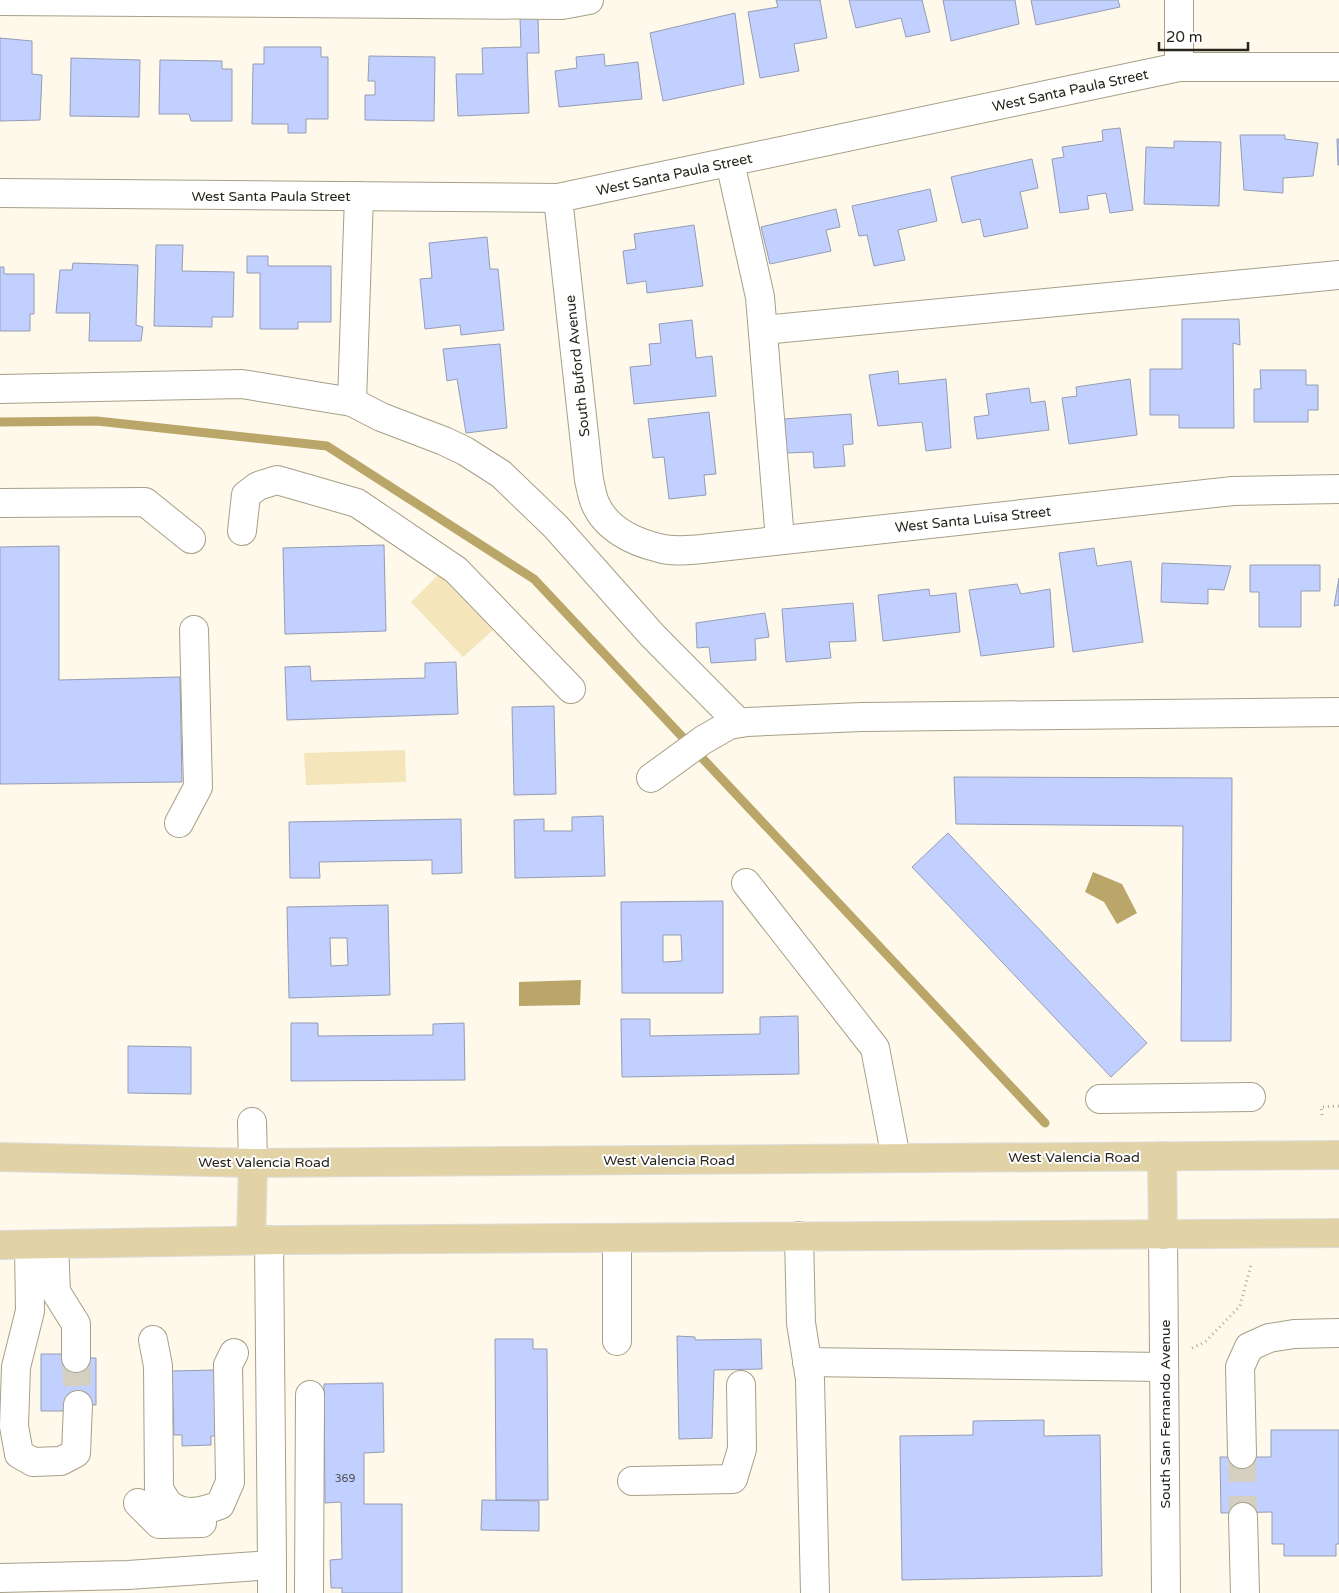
<svg xmlns="http://www.w3.org/2000/svg" width="1339" height="1593" font-family="'Varela Round',sans-serif">
<style>
.green{fill:#f4e5ba}
.water{fill:#bba669}
.lines{fill:none;stroke-linecap:round;stroke-linejoin:round}
.stream{stroke:#bba669;stroke-width:9}
.building{fill:#c2d0ff;stroke:#959cb3;fill-rule:evenodd}
.minor-tunnel{stroke:#d3cfc1;stroke-width:28;stroke-dasharray:28 14;stroke-linecap:butt}
.minor-casing{stroke:#a79f88;stroke-width:30}
.major-casing{stroke:#dddcdb;stroke-width:30}
.path{stroke:#ada99c;stroke-width:3;stroke-dasharray:1 4;stroke-linecap:butt}
.minor{stroke:#fff;stroke-width:28}
.major{stroke:#e2d3a7;stroke-width:28}
.labels{text-anchor:middle;stroke-width:4;stroke-linejoin:round;paint-order:stroke}
.number-label{font-size:11px;fill:#4e5055}
.street-label{font-size:14px;fill:#28251c;stroke:#fff}
</style>
<rect width="100%" height="100%" fill="#fef9ea"/>
<g class="green">
<polygon points="439,574 493,630 463,657 411,602"/>
<polygon points="405,750 406,782 306,785 304,753"/>
</g>
<g class="water">
<polygon points="1093,872 1122,884 1137,913 1117,924 1104,902 1085,892"/>
<polygon points="581,980 580,1005 519,1006 519,982"/>
</g>
<g class="lines">
<polyline class="stream" points="0,422 97,421 327,446 534,579 1045,1123"/>
</g>
<g class="building">
<polygon points="776,0 820,0 827,38 794,44 799,71 760,78 748,12 778,7"/>
<polygon points="849,0 922,0 930,32 906,37 901,18 856,28"/>
<polygon points="943,0 1015,0 1019,24 951,41"/>
<polygon points="1031,0 1118,0 1120,7 1036,25"/>
<polygon points="735,13 744,84 663,101 650,33"/>
<polygon points="520,18 538,18 539,53 527,53 529,113 458,116 456,74 483,74 482,48 521,47"/>
<polygon points="0,38 32,41 32,74 42,75 40,120 0,121"/>
<polygon points="264,47 321,47 321,57 328,57 328,119 306,119 306,133 288,133 288,124 252,124 253,64 264,64"/>
<polygon points="604,54 605,66 638,62 642,99 559,107 555,71 577,68 576,57"/>
<polygon points="369,56 435,57 434,121 365,120 365,95 375,95 375,81 368,81"/>
<polygon points="71,58 140,60 139,117 70,116"/>
<polygon points="160,60 222,61 222,69 232,69 232,121 191,121 189,114 159,114"/>
<polygon points="1120,128 1133,210 1110,213 1106,193 1087,196 1089,209 1060,213 1052,159 1064,157 1062,147 1103,141 1102,130"/>
<polygon points="1240,135 1285,135 1285,139 1318,143 1313,176 1283,178 1283,193 1244,190"/>
<polygon points="1337,139 1339,139 1339,165 1338,165"/>
<polygon points="1174,141 1221,142 1219,206 1144,204 1146,147 1174,148"/>
<polygon points="1032,159 1038,188 1020,192 1028,228 984,237 980,219 962,223 951,177"/>
<polygon points="930,189 937,221 898,230 905,260 874,266 867,235 859,236 852,206"/>
<polygon points="836,209 840,227 826,230 831,251 770,264 761,227"/>
<polygon points="694,225 703,286 647,293 646,281 627,284 623,251 636,249 634,234"/>
<polygon points="487,237 490,269 498,269 504,330 461,335 460,325 425,329 420,279 432,278 429,243"/>
<polygon points="156,245 183,245 182,271 234,272 233,317 212,317 212,327 154,326"/>
<polygon points="247,256 268,256 268,266 331,266 331,322 298,322 298,329 260,329 260,273 247,273"/>
<polygon points="73,263 138,265 136,325 143,327 141,341 89,341 90,313 56,313 60,270 72,270"/>
<polygon points="0,267 4,267 4,274 34,274 34,314 30,314 30,331 0,331"/>
<polygon points="1182,319 1239,319 1240,345 1233,343 1234,428 1179,428 1179,415 1150,415 1150,369 1182,369"/>
<polygon points="692,320 696,358 712,356 716,396 634,404 630,367 651,365 649,344 661,343 659,324"/>
<polygon points="500,344 507,428 466,433 457,379 447,381 443,349"/>
<polygon points="1260,370 1306,370 1306,385 1318,385 1318,410 1308,410 1308,422 1254,422 1254,389 1261,389"/>
<polygon points="898,371 899,384 946,379 951,448 926,451 922,422 878,426 869,375"/>
<polygon points="1130,379 1137,435 1069,444 1062,398 1077,396 1076,387"/>
<polygon points="1029,388 1031,403 1045,401 1049,430 977,439 974,417 989,415 986,394"/>
<polygon points="709,412 716,474 704,475 706,495 669,499 664,457 653,458 648,419"/>
<polygon points="851,414 853,444 843,445 845,466 814,468 813,452 786,453 784,419"/>
<polygon points="384,545 386,631 285,634 283,548"/>
<polygon points="59,546 59,680 180,677 182,782 0,784 0,547"/>
<polygon points="1094,548 1097,566 1131,561 1143,642 1073,652 1059,553"/>
<polygon points="1162,563 1231,566 1224,590 1208,589 1208,604 1161,602"/>
<polygon points="1250,565 1320,565 1320,591 1301,591 1301,627 1259,627 1259,592 1250,592"/>
<polygon points="1339,578 1339,605 1334,606"/>
<polygon points="1017,584 1021,594 1050,589 1054,647 981,656 969,590"/>
<polygon points="929,589 930,596 956,593 960,632 883,641 878,595"/>
<polygon points="853,603 856,641 829,642 831,658 786,662 782,609"/>
<polygon points="765,613 769,637 755,639 756,660 711,663 709,647 697,648 696,623"/>
<polygon points="456,662 458,714 287,720 285,667 310,666 311,681 425,678 425,663"/>
<polygon points="554,706 556,794 514,795 512,707"/>
<polygon points="954,777 1232,778 1231,1041 1181,1041 1183,826 956,824"/>
<polygon points="603,816 605,876 515,878 514,820 544,819 544,831 572,831 572,817"/>
<polygon points="461,819 462,873 432,874 432,860 319,862 320,878 290,878 289,822"/>
<polygon points="948,833 1147,1043 1111,1077 912,867"/>
<path d="M723,901v92h-101l-1,-91zM663,935h18l1,26 -19,1z"/>
<path d="M388,905l2,90 -101,3 -2,-91zM330,938h17l1,27 -17,1z"/>
<polygon points="798,1016 799,1074 622,1077 621,1019 650,1019 650,1036 760,1034 760,1017"/>
<polygon points="291,1023 318,1023 318,1036 433,1035 433,1024 464,1023 465,1080 291,1081"/>
<polygon points="128,1046 191,1047 191,1094 128,1093"/>
<polygon points="677,1336 695,1337 695,1340 761,1339 762,1369 714,1370 712,1438 679,1439"/>
<polygon points="495,1339 533,1339 533,1349 547,1349 548,1500 496,1500"/>
<polygon points="41,1354 64,1354 64,1358 96,1358 96,1405 66,1405 66,1411 41,1411"/>
<polygon points="215,1370 217,1436 211,1436 211,1445 182,1446 182,1435 174,1435 172,1371"/>
<polygon points="383,1383 384,1452 364,1453 364,1504 402,1504 402,1593 342,1593 342,1588 331,1588 330,1560 342,1559 341,1502 325,1503 324,1384"/>
<polygon points="1044,1420 1044,1436 1100,1435 1102,1576 902,1580 900,1436 973,1435 973,1421"/>
<polygon points="1271,1430 1339,1430 1339,1544 1336,1544 1336,1556 1284,1556 1284,1544 1272,1544 1272,1512 1221,1513 1220,1457 1271,1457"/>
<polygon points="482,1500 539,1501 539,1531 481,1530"/>
</g>
<g class="lines">
<g class="minor-tunnel">
<polyline points="76,1358 78,1405"/>
<polyline points="1242,1454 1243,1517"/>
</g>
<g class="minor-casing">
<g id="minor">
<polyline points="0,1 562,5 589,0"/>
<polyline points="1179,67 1179,0"/>
<polyline points="730,162 760,297 780,540"/>
<polyline points="0,193 558,198 1179,67 1339,67"/>
<polyline points="359,196 352,402 381,417 444,441 465,451 501,474 556,527 652,635 739,723"/>
<path d="M558,198l31,282c2,8 3,16 6,23 11,26 39,39 64,45 14,4 29,2 43,1l531,-58 106,-2"/>
<polyline points="763,330 1339,275"/>
<polyline points="0,389 242,384 352,402"/>
<polyline points="0,503 145,502 191,539"/>
<polyline points="242,531 246,495 258,486 277,480 357,503 456,570 571,689"/>
<polyline points="651,778 703,740 729,725 747,722 862,717 1339,712"/>
<polyline points="179,823 198,787 194,630"/>
<polyline points="746,883 875,1048 896,1158"/>
<polyline points="1100,1099 1251,1097"/>
<polyline points="252,1122 253,1163"/>
<polyline points="1163,1235 1166,1593"/>
<polyline points="799,1236 801,1323 810,1379 815,1593"/>
<polyline points="617,1238 617,1341"/>
<polyline points="269,1240 272,1565"/>
<polyline points="54,1244 56,1292 76,1324 76,1358"/>
<polyline points="29,1245 30,1311 16,1367 14,1426 19,1454 33,1462 61,1461 76,1453 78,1405"/>
<path d="M153,1340l5,26 1,123c3,5 7,13 11,16 15,12 34,6 50,0l10,-23 -2,-117 6,-12"/>
<polyline points="807,1362 1164,1367"/>
<polyline points="1242,1454 1240,1367 1249,1347 1269,1338 1294,1334 1339,1333"/>
<polyline points="632,1481 733,1479 742,1449 741,1385"/>
<polyline points="138,1503 159,1524 202,1523"/>
<polyline points="1243,1517 1245,1593"/>
<polyline points="0,1578 128,1575 272,1565 272,1593"/>
<polyline points="309,1593 310,1395"/>
</g>
</g>
<g class="major-casing">
<g id="major">
<polyline points="1162,1156 1163,1235"/>
<polyline points="0,1157 253,1163 1339,1155"/>
<polyline points="251,1240 253,1163"/>
<polyline points="0,1245 285,1240 1339,1233"/>
</g>
</g>
<g class="path">
<polyline points="1322,1115 1321,1107 1339,1106"/>
<polyline points="1192,1348 1205,1342 1240,1306 1251,1265"/>
</g>
<use href="#minor" class="minor"/>
<use href="#major" class="major"/>
</g>
<g class="labels">
<g class="number-label">
<text x="345" y="1482">369</text>
</g>
<g class="street-label">
<text transform="translate(1070 90) rotate(-12)" y="5">West Santa Paula Street</text>
<text transform="translate(674 174) rotate(-12)" y="5">West Santa Paula Street</text>
<text x="271" y="201">West Santa Paula Street</text>
<text transform="translate(577 366) rotate(-96)" y="5">South Buford Avenue</text>
<text transform="translate(973 519) rotate(-6)" y="5">West Santa Luisa Street</text>
<text x="1074" y="1162">West Valencia Road</text>
<text x="669" y="1165">West Valencia Road</text>
<text x="264" y="1167">West Valencia Road</text>
<text transform="translate(1165 1414) rotate(-90)" y="5">South San Fernando Avenue</text>
</g>
</g>
<path d="M1159 42v8h89v-8" fill="none" stroke="#28251c" stroke-width="2.5"/>
<text x="1166" y="42" font-size="15" fill="#28251c" stroke="#ffffff" stroke-width="4" paint-order="stroke">20 m</text>
</svg>
